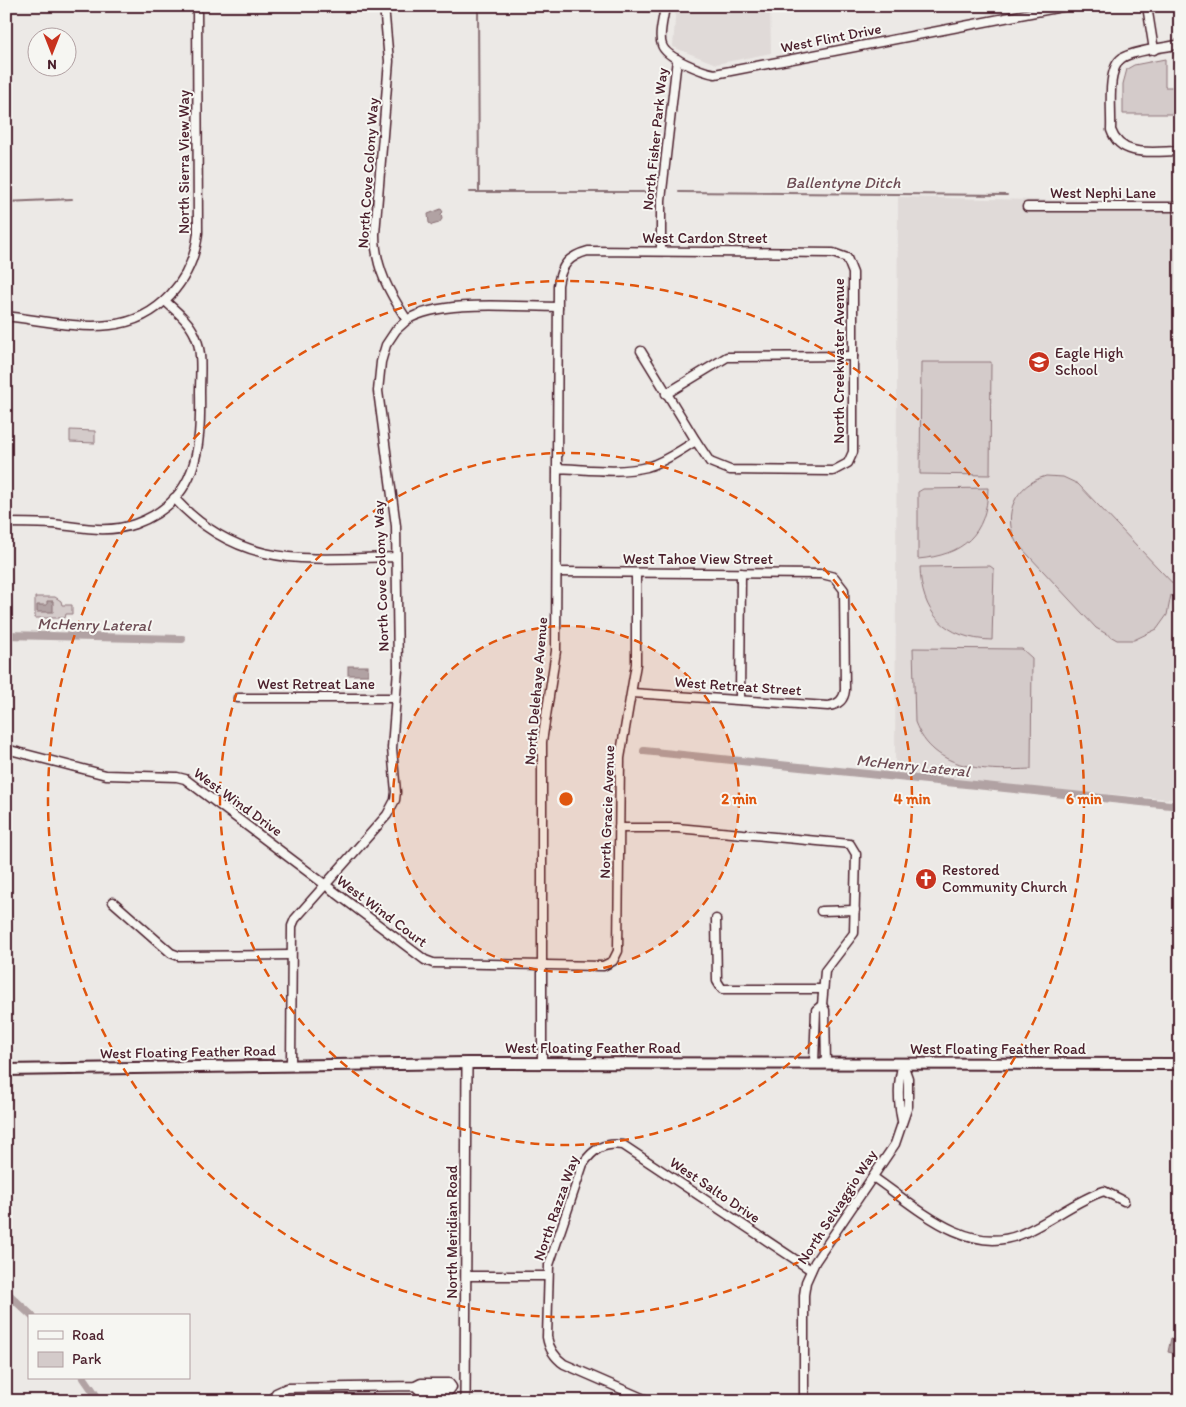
<svg xmlns="http://www.w3.org/2000/svg" width="1186" height="1407" font-family="Itim,sans-serif">
<style>
.built{fill:#e0dad8}
.green{fill:#d4cbca;stroke:#8f757a}
.water{fill:#b1a2a3;stroke:#886e73}
.lines{fill:none;stroke-linecap:round;stroke-linejoin:round}
.stream{stroke:#886e73;stroke-width:2}
.canal{stroke:#b1a2a3;stroke-width:8}
.minor-casing{stroke:#4a1f2b;stroke-width:11}
.tertiary-casing{stroke:#4a1f2b;stroke-width:12}
.secondary-casing{stroke:#4a1f2b;stroke-width:14}
.minor{stroke:#f6f6f2;stroke-width:8}
.tertiary{stroke:#f6f6f2;stroke-width:9}
.secondary{stroke:#f6f6f2;stroke-width:10}
.ring{fill:none;stroke:#e0560e;stroke-width:2.5;stroke-dasharray:9 6}
.labels{text-anchor:middle;stroke-width:4;stroke-linejoin:round;paint-order:stroke}
.street-label{font-size:15px;fill:#4a1f2b;stroke:#f6f6f2}
.poi-label{font-size:15px;fill:#4a1f2b;stroke:#f6f6f2;text-anchor:start}
.water-label{font-size:16px;font-style:italic;fill:#6e4d55;stroke:#f6f6f2}
.centre{fill:#e0560e;stroke:#f6f6f2;stroke-width:2.5}
.ring-label{font-size:15px;text-anchor:middle;font-weight:bold;fill:#e0560e;stroke:#f6f6f2;stroke-width:4;stroke-linejoin:round;paint-order:stroke}
</style>
<rect width="100%" height="100%" fill="#ece9e6"/>
<filter id="ink" filterUnits="userSpaceOnUse"><feTurbulence type="fractalNoise" baseFrequency=".02" numOctaves="2"/><feDisplacementMap in="SourceGraphic" scale="10" xChannelSelector="R" yChannelSelector="G"/><feConvolveMatrix kernelMatrix="1 2 1 2 8 2 1 2 1" color-interpolation-filters="sRGB"/></filter>
<g filter="url(#ink)">
<g class="built">
<polygon points="676,6 770,6 771,53 716,64 673,47"/>
<polygon points="898,197 1180,203 1180,800 895,776"/>
</g>
<g class="green">
<polygon points="1165,59 1165,87 1180,87 1180,114 1123,114 1123,84 1127,69 1134,65"/>
<polygon points="921,362 991,362 990,475 920,474"/>
<polygon points="70,430 95,431 95,443 70,442"/>
<path d="M1046,476l17,1 15,7 102,107 -7,6 -2,-2 -4,20 -10,14 -23,11h-17l-21,-12 -80,-86c-14,-28 -1,-57 30,-66z"/>
<path d="M988,488c-1,47 -25,67 -70,71v-67l5,-3z"/>
<path d="M990,566l4,3 -2,71c-47,-1 -71,-27 -72,-73z"/>
<polygon points="35,597 55,597 61,601 62,605 72,605 72,614 66,614 65,618 35,618"/>
<path d="M913,648l109,1 10,9 -1,111c-44,2 -97,3 -116,-47z"/>
</g>
<g class="water">
<polygon points="441,209 443,212 441,214 442,219 439,223 432,225 429,223 428,214"/>
<polygon points="47,601 53,601 53,612 37,612 37,605 47,605"/>
<rect x="348" y="666" width="20" height="9"/>
<polygon points="1171,1338 1179,1340 1176,1354 1168,1352"/>
</g>
<g class="lines">
<g class="stream">
<polyline points="478,6 479,191"/>
<polyline points="470,192 646,192"/>
<polyline points="679,192 1007,195"/>
<polyline points="6,202 72,199"/>
</g>
<g class="canal">
<polyline points="6,635 182,639"/>
<polyline points="644,751 1180,806"/>
<polyline points="6,1292 32,1316"/>
<polyline points="84,1378 100,1401"/>
</g>
<g class="minor-casing">
<g id="minor">
<polyline points="590,6 665,7"/>
<path d="M665,6c-1,11 -7,29 -3,39 4,13 41,27 53,29l352,-68"/>
<polyline points="1147,6 1154,50"/>
<path d="M1180,44c-15,4 -45,6 -58,14 -16,11 -10,53 -11,72 10,29 44,21 69,21"/>
<polyline points="1027,207 1180,207"/>
<polyline points="661,251 661,200 677,59"/>
<path d="M6,316c34,4 71,13 104,9 49,-5 83,-45 88,-92l-1,-227"/>
<path d="M407,320c33,-21 110,-13 151,-13"/>
<polyline points="641,351 696,441"/>
<polyline points="666,394 727,357 853,356"/>
<path d="M174,498c66,72 133,61 222,59"/>
<path d="M6,523c15,0 31,0 46,1 29,3 55,10 83,0 63,-23 66,-75 65,-132 0,-19 3,-39 -5,-57 -6,-14 -19,-24 -30,-34"/>
<path d="M557,572l265,2 12,3 10,13 1,100c-1,10 -7,15 -17,16l-196,-13"/>
<polyline points="238,698 394,698"/>
<polyline points="740,700 741,573"/>
<polyline points="6,749 106,775 177,777 185,779 425,960 433,963 603,966 613,961 618,951 620,758 636,664 636,573"/>
<polyline points="619,828 677,828 850,844 856,854 854,933 825,971 822,1005"/>
<polyline points="113,902 171,953 179,956 291,955"/>
<polyline points="821,911 855,910"/>
<polyline points="716,919 717,981 722,989 823,989"/>
<path d="M542,1063v-321l14,-91 2,-366c3,-20 11,-29 30,-34l245,2 14,5 6,15v179l-5,11 -15,8 -103,-1 -20,-8 -14,-21c-16,9 -31,21 -49,26 -28,7 -61,2 -90,1"/>
<polyline points="814,1063 816,1010 822,1005 825,1010 826,1063"/>
<path d="M291,1065l1,-139 3,-7 92,-104 8,-15 1,-8 -4,-44 6,-79 -2,-143 -18,-135 3,-29 5,-17 10,-15 11,-10c-18,-28 -32,-52 -32,-86l14,-173 -5,-55"/>
<path d="M873,1177c41,28 93,79 146,58 30,-12 55,-34 85,-44l20,10"/>
<polyline points="466,1276 547,1276"/>
<polyline points="272,1399 276,1393 287,1388 415,1386 421,1383 449,1383 452,1387 449,1391 420,1391 415,1386"/>
<path d="M649,1401l-85,-37c-10,-7 -15,-15 -17,-27l2,-72 34,-101c11,-16 21,-21 40,-19l188,125"/>
<path d="M804,1401v-106l2,-13 9,-20 80,-118 13,-38v-28l-5,-14c-6,19 -5,38 -1,57"/>
</g>
</g>
<g class="tertiary-casing">
<polyline id="tertiary" points="465,1401 467,1063"/>
</g>
<g class="secondary-casing">
<polyline id="secondary" points="6,1070 467,1063 1180,1064"/>
</g>
<use href="#minor" class="minor"/>
<use href="#tertiary" class="tertiary"/>
<use href="#secondary" class="secondary"/>
</g>
</g>
<circle cx="566" cy="799" r="173" fill="#e0560e" fill-opacity=".12"/>
<g class="ring">
<circle cx="566" cy="799" r="173"/>
<circle cx="566" cy="799" r="346"/>
<circle cx="566" cy="799" r="518"/>
</g>
<defs>
<g id="school-disc" transform="scale(1.125)"><circle r="9.5" fill="#c8321e" stroke="#f6f6f2"/><path d="M0-5L7-2L0 1L-7-2ZM-4 1L0 2.5L4 1V4Q0 6-4 4Z" fill="#fff"/></g>
<g id="church-disc" transform="scale(1.125)"><circle r="9.5" fill="#c8321e" stroke="#f6f6f2"/><path d="M-1.2-6h2.4v3.5h3.3v2.4h-3.3V6h-2.4V-.1h-3.3v-2.4h3.3Z" fill="#fff"/></g>
</defs>
<g fill-rule="evenodd">
<use href="#school-disc" x="1039" y="362"/>
<use href="#church-disc" x="926" y="879"/>
</g>
<g class="labels">
<g class="street-label">
<text transform="translate(831 38) rotate(-11)" y="5">West Flint Drive</text>
<text transform="translate(655 139) rotate(-84)" y="5">North Fisher Park Way</text>
<text transform="translate(184 162) rotate(-90)" y="5">North Sierra View Way</text>
<text transform="translate(368 173) rotate(-86)" y="5">North Cove Colony Way</text>
<text x="1103" y="198">West Nephi Lane</text>
<text x="705" y="243">West Cardon Street</text>
<text transform="translate(839 361) rotate(-90)" y="5">North Creekwater Avenue</text>
<text x="698" y="564">West Tahoe View Street</text>
<text transform="translate(381 576) rotate(-92)" y="5">North Cove Colony Way</text>
<text x="316" y="689">West Retreat Lane</text>
<text transform="translate(738 686) rotate(4)" y="5">West Retreat Street</text>
<text transform="translate(536 691) rotate(-85)" y="5">North Delehaye Avenue</text>
<text transform="translate(238 802) rotate(36)" y="5">West Wind Drive</text>
<text transform="translate(607 812) rotate(-88)" y="5">North Gracie Avenue</text>
<text transform="translate(382 911) rotate(37)" y="5">West Wind Court</text>
<text x="593" y="1053">West Floating Feather Road</text>
<text x="998" y="1054">West Floating Feather Road</text>
<text transform="translate(188 1052) rotate(-1)" y="5">West Floating Feather Road</text>
<text transform="translate(715 1190) rotate(34)" y="5">West Salto Drive</text>
<text transform="translate(837 1207) rotate(-57)" y="5">North Selvaggio Way</text>
<text transform="translate(556 1208) rotate(-71)" y="5">North Razza Way</text>
<text transform="translate(452 1232) rotate(-90)" y="5">North Meridian Road</text>
</g>
<g class="poi-label">
<text x="1055" y="358">Eagle High<tspan x="1055" dy="17">School</tspan></text>
<text x="942" y="875">Restored<tspan x="942" dy="17">Community Church</tspan></text>
</g>
<g class="water-label">
<text x="843" y="188">Ballentyne Ditch</text>
<text transform="translate(94 624) rotate(1)" y="6">McHenry Lateral</text>
<text transform="translate(913 765) rotate(6)" y="6">McHenry Lateral</text>
</g>
</g>
<circle cx="566" cy="799" r="8" class="centre"/>
<g class="ring-label">
<text x="739" y="804">2 min</text>
<text x="912" y="804">4 min</text>
<text x="1084" y="804">6 min</text>
</g>
<rect width="1186" height="1407" fill="none" stroke="#f6f6f2" stroke-width="25"/>
<rect x="12" y="12" width="1161" height="1382" fill="none" stroke="#4a1f2b" stroke-width="2" filter="url(#ink)"/>
<rect x="28" y="1314" width="162" height="65" fill="#f6f6f2" stroke="#b1a0a2"/>
<rect x="38" y="1331" width="25" height="8" fill="#f6f6f2" stroke="#b1a0a2"/>
<text x="72" y="1340" font-size="15" fill="#4a1f2b">Road</text>
<rect x="38" y="1352" width="25" height="15" fill="#d4cbca" stroke="#b1a0a2"/>
<text x="72" y="1364" font-size="15" fill="#4a1f2b">Park</text>
<g transform="translate(52 52) rotate(180)"><circle r="24" fill="#f6f6f2" stroke="#b1a0a2"/>
<path d="M0-4L9 19L0 12L-9 19Z" fill="#c8321e"/>
<text y="-8" font-size="14" font-weight="bold" text-anchor="middle" fill="#4a1f2b">N</text>
</g>
</svg>
